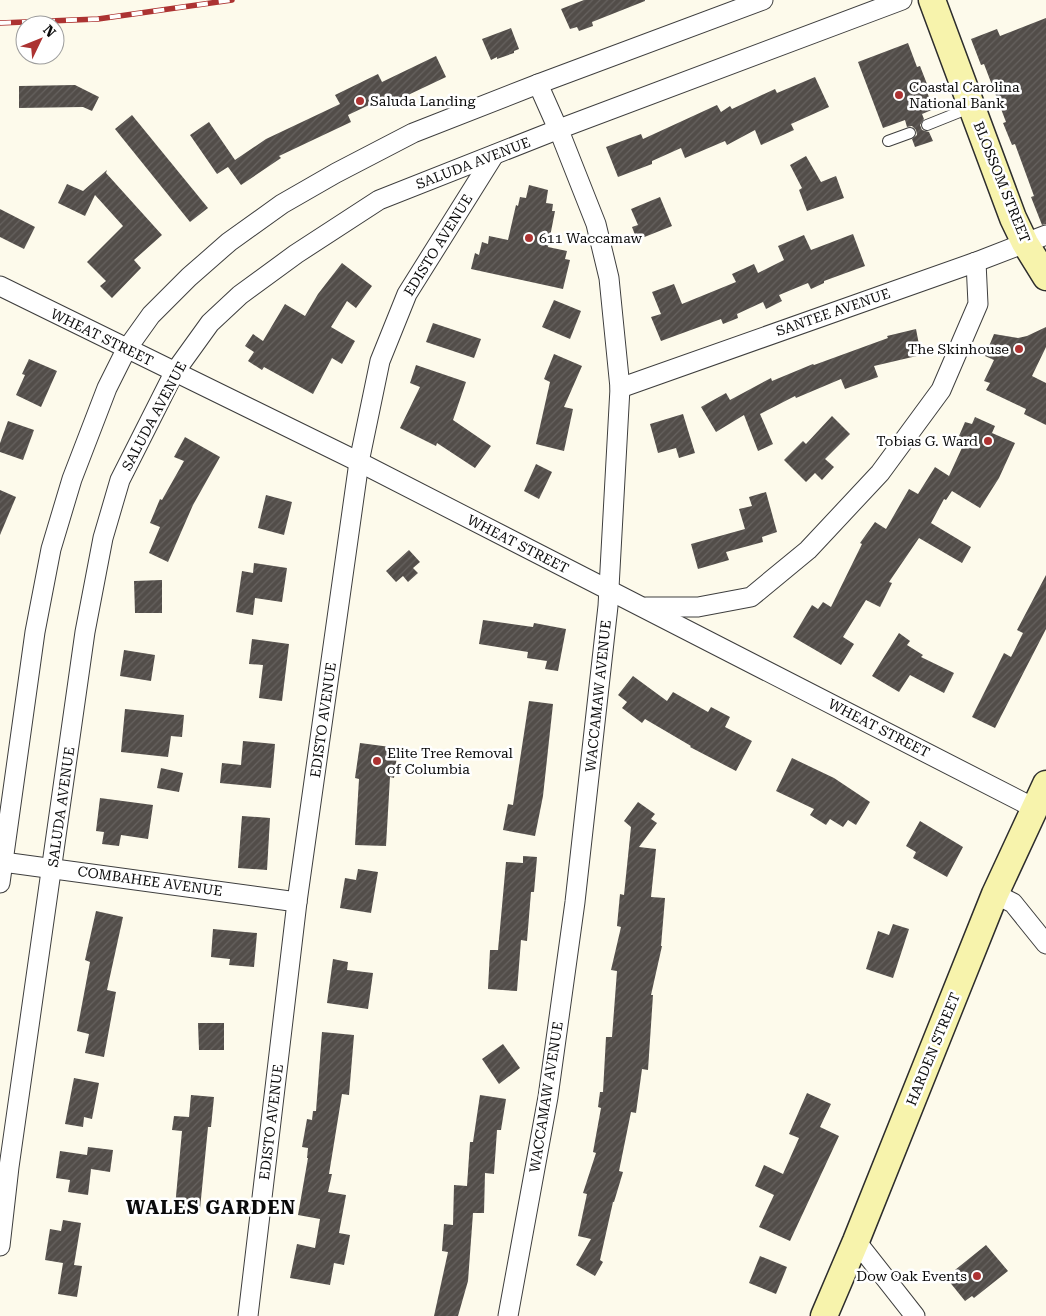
<svg xmlns="http://www.w3.org/2000/svg" width="1046" height="1316" font-family="'Roboto Serif',serif">
<style>
.building{fill:url(#building-hatch)}
.lines{fill:none;stroke-linecap:round;stroke-linejoin:round}
.service-casing{stroke:#3e3e3e;stroke-width:12}
.minor-casing{stroke:#3e3e3e;stroke-width:21}
.secondary-casing{stroke:#2d2d2d;stroke-width:29}
.service{stroke:#fff;stroke-width:10}
.minor{stroke:#fff;stroke-width:19}
.secondary{stroke:#f7f3ac;stroke-width:26}
.rail-casing{stroke:#ac3332;stroke-width:5.5}
.rail{stroke:#fff;stroke-width:4;stroke-dasharray:11;stroke-linecap:butt}
.poi-dot{fill:#ac3332;stroke:#fff;stroke-width:2}
.labels{text-anchor:middle;stroke-width:5;stroke-linejoin:round;paint-order:stroke}
.poi-label{font-size:14px;fill:#0b0b0b;stroke:#fff;text-anchor:start}
.street-label{font-size:14px;fill:#0b0b0b;stroke:#fff}
.district-label{font-size:19px;font-weight:bold;letter-spacing:1px;fill:#0b0b0b;stroke:#fff}
</style>
<defs>
<pattern id="building-hatch" width="6" height="6" patternUnits="userSpaceOnUse" patternTransform="scale(1.25)"><rect width="6" height="6" fill="#524d49"/><path d="M-1 1l2-2M0 6l6-6M5 7l2-2" fill="none" stroke="#66625f"/></pattern>
</defs>
<rect width="100%" height="100%" fill="#fdfaeb"/>
<g class="building">
<polygon points="584,0 645,0 645,1 592,22 593,26 579,31 577,27 570,29 561,9"/>
<polygon points="1046,18 1046,224 1042,225 1031,197 1034,196 1015,144 1012,145 1003,123 1006,122 984,64 981,65 971,39 997,29 1000,36"/>
<polygon points="511,28 519,49 514,51 514,53 497,59 497,57 491,60 482,39"/>
<polygon points="908,43 917,67 920,66 927,84 924,85 934,109 922,114 924,119 920,125 922,130 929,132 933,141 915,147 912,139 917,135 916,130 912,126 907,127 905,120 883,128 858,62"/>
<polygon points="436,56 446,77 389,104 386,97 348,115 351,122 279,156 281,158 241,185 228,167 217,174 190,135 209,122 235,160 266,139 340,104 335,95 378,74 382,82"/>
<polygon points="815,77 829,107 791,124 794,130 761,145 755,130 727,145 725,141 685,158 681,148 652,161 652,164 618,177 606,147 641,134 643,139 717,105 721,112 730,106 732,109 775,89 777,93"/>
<polygon points="75,85 99,97 92,111 83,107 19,108 19,86"/>
<polygon points="132,115 208,208 190,222 115,129"/>
<polygon points="806,156 821,182 836,176 844,198 807,211 799,190 802,188 790,165"/>
<polygon points="107,170 106,173 162,235 134,260 141,268 112,298 100,286 106,281 87,262 123,226 95,195 85,216 58,203 67,184 83,191"/>
<polygon points="529,185 548,190 546,203 553,204 552,211 555,211 548,247 567,251 565,259 570,260 563,289 471,269 475,253 479,255 482,242 488,244 489,236 508,240 516,205 518,206 520,197 526,198"/>
<polygon points="660,197 672,226 637,240 632,227 638,225 631,209"/>
<polygon points="0,209 35,227 24,249 0,237"/>
<polygon points="853,234 865,266 824,281 824,283 811,289 808,283 779,295 782,301 766,309 763,302 737,314 738,318 723,324 721,319 661,341 651,317 661,314 652,292 674,284 682,304 736,282 732,274 754,264 758,273 784,260 778,246 804,235 811,250"/>
<polygon points="342,263 372,286 356,308 347,301 331,327 355,341 342,364 332,358 313,394 264,367 262,370 248,361 254,352 245,346 253,334 263,341 285,304 305,316 318,294"/>
<polygon points="554,300 581,311 570,339 542,327"/>
<polygon points="433,323 481,339 474,358 426,342"/>
<polygon points="1046,327 1046,347 1032,376 1046,383 1046,425 1024,414 1026,409 986,390 990,383 984,381 994,360 985,356 994,334 1018,338 1027,336"/>
<polygon points="916,329 921,355 874,366 878,377 845,389 841,379 796,398 795,396 760,414 773,444 758,451 744,415 716,432 701,407 726,393 730,400 771,378 772,381 813,364 814,365 888,338 887,336"/>
<polygon points="554,354 582,366 564,407 573,409 564,451 536,444 550,382 544,379"/>
<polygon points="29,359 57,371 41,407 16,395 25,375 22,374"/>
<polygon points="416,365 466,382 453,420 491,446 475,468 437,443 436,446 400,428 420,387 410,383"/>
<polygon points="683,414 695,453 679,458 676,448 658,453 650,424"/>
<polygon points="832,416 850,434 825,459 834,467 822,480 815,473 806,482 784,460 803,441 806,444"/>
<polygon points="975,417 995,426 992,433 1015,443 999,478 980,508 952,491 946,500 944,499 931,523 971,547 962,563 919,538 889,582 892,583 880,607 866,600 843,637 854,644 841,665 793,637 812,605 818,609 823,602 831,607 862,544 860,543 875,522 886,529 909,489 918,494 935,467 949,476 966,439 959,436 965,422 972,424"/>
<polygon points="8,421 34,430 23,460 0,452 0,443"/>
<polygon points="185,437 220,457 193,505 168,562 149,553 160,527 150,523 160,499 162,500 184,461 174,457"/>
<polygon points="536,464 552,472 539,499 524,491"/>
<polygon points="0,490 16,497 0,535"/>
<polygon points="766,492 777,532 762,537 763,542 726,552 729,560 698,569 691,544 745,529 739,509 752,506 749,497"/>
<polygon points="266,495 292,502 284,535 258,528"/>
<polygon points="409,550 420,562 413,568 418,573 408,582 403,576 396,582 386,571"/>
<polygon points="254,563 287,568 282,602 255,598 253,615 236,612 242,571 253,573"/>
<polygon points="1046,575 1046,629 995,728 972,717 1004,653 1011,657 1023,633 1017,630"/>
<polygon points="162,580 162,613 135,613 134,581"/>
<polygon points="483,620 533,627 534,623 566,629 558,671 545,669 547,661 527,658 528,652 479,644"/>
<polygon points="899,633 910,641 907,645 923,655 921,657 954,673 944,693 910,675 899,692 872,676"/>
<polygon points="252,639 289,644 282,701 259,698 263,665 249,664"/>
<polygon points="124,650 155,655 151,681 120,676"/>
<polygon points="633,676 667,701 673,692 708,712 711,707 730,717 725,727 752,741 736,771 690,747 691,746 645,719 642,723 622,708 627,702 618,695"/>
<polygon points="529,701 553,704 543,796 535,836 503,830 508,804 513,805"/>
<polygon points="125,709 184,715 182,737 171,736 168,757 121,752"/>
<polygon points="243,741 275,744 271,788 220,783 222,763 241,765"/>
<polygon points="360,743 398,748 394,778 390,777 386,846 355,845 359,779 355,778"/>
<polygon points="792,758 834,778 870,802 856,825 848,820 843,827 830,819 826,825 810,815 814,809 776,791"/>
<polygon points="161,768 183,773 179,792 157,788"/>
<polygon points="100,798 153,805 148,839 121,835 119,846 102,844 104,832 96,831"/>
<polygon points="638,802 655,814 651,819 657,823 639,847 656,849 651,897 665,898 661,946 662,946 651,995 653,995 648,1070 642,1069 636,1113 631,1112 619,1171 623,1172 614,1202 613,1202 600,1260 603,1262 595,1276 576,1265 591,1239 578,1236 587,1194 583,1193 596,1153 593,1152 601,1108 598,1107 600,1092 603,1092 606,1037 612,1037 617,971 611,970 621,927 617,926 620,894 624,895 631,827 624,821"/>
<polygon points="242,816 270,818 267,870 238,868"/>
<polygon points="920,821 963,847 947,877 913,858 916,852 906,846"/>
<polygon points="523,856 537,857 534,892 531,892 527,941 521,940 517,991 488,989 490,950 498,950 506,862 523,863"/>
<polygon points="358,869 378,872 371,913 340,908 345,878 356,880"/>
<polygon points="96,911 123,917 107,990 116,992 104,1057 85,1053 89,1034 77,1031 90,962 85,960"/>
<polygon points="893,924 909,929 893,978 866,969 878,931 889,935"/>
<polygon points="213,929 257,933 254,967 229,965 230,959 211,957"/>
<polygon points="333,959 348,962 347,970 373,973 368,1009 327,1003"/>
<polygon points="198,1023 224,1023 224,1050 199,1050"/>
<polygon points="322,1032 354,1035 349,1095 342,1094 329,1174 332,1174 328,1192 346,1195 339,1233 350,1235 344,1265 334,1263 330,1285 290,1278 297,1244 315,1248 320,1219 298,1215 308,1158 307,1158 308,1148 302,1147 307,1119 312,1120 313,1111 316,1111"/>
<polygon points="503,1044 520,1068 499,1084 482,1059"/>
<polygon points="74,1078 99,1083 92,1119 84,1117 83,1127 65,1124"/>
<polygon points="807,1093 831,1104 820,1127 839,1136 790,1241 759,1227 774,1195 755,1186 764,1165 783,1174 799,1138 789,1134"/>
<polygon points="191,1095 214,1097 211,1127 208,1127 200,1209 175,1207 182,1131 172,1130 174,1116 189,1117"/>
<polygon points="480,1095 506,1099 501,1130 497,1130 494,1174 485,1173 484,1213 473,1213 468,1281 458,1316 434,1316 448,1252 442,1251 444,1224 453,1225 454,1185 467,1186 470,1142 473,1142"/>
<polygon points="88,1147 113,1150 110,1172 91,1169 88,1195 68,1192 70,1180 56,1178 60,1151 87,1155"/>
<polygon points="63,1220 81,1223 74,1265 82,1266 77,1297 58,1294 63,1263 45,1260 50,1229 61,1231"/>
<polygon points="986,1245 1008,1271 974,1298 972,1296 965,1301 948,1280 957,1273 955,1270"/>
<polygon points="760,1256 787,1267 776,1294 749,1283"/>
</g>
<g class="lines">
<g class="service-casing">
<g id="service">
<polyline points="927,125 972,107"/>
<polyline points="888,141 910,133"/>
</g>
</g>
<g class="minor-casing">
<g id="minor">
<polyline points="0,286 359,462 1034,808"/>
<polyline points="620,388 976,262 1046,235"/>
<polyline points="646,607 698,607 751,597 808,550 880,473 941,390 978,304 976,262"/>
<polyline points="3,862 297,902"/>
<polyline points="0,883 35,632 51,549 72,479 107,388 126,350 151,315 189,277 229,242 282,204 336,173 413,133 538,84 763,0"/>
<polyline points="995,894 1013,903 1046,944"/>
<polyline points="856,1241 915,1316"/>
<polyline points="0,1246 9,1167 85,632 103,538 120,480 174,373 210,323 240,295 296,254 379,200 559,129 902,0"/>
<polyline points="248,1316 297,902 359,462 380,361 407,294 494,155"/>
<polyline points="508,1316 548,1097 575,902 608,606 620,388 609,278 596,224 562,138 538,84"/>
</g>
</g>
<g class="secondary-casing">
<g id="secondary">
<polyline points="932,0 1013,218 1025,243 1046,277"/>
<polyline points="824,1316 856,1241 995,894 1046,784"/>
</g>
</g>
<use href="#service" class="service"/>
<use href="#minor" class="minor"/>
<use href="#secondary" class="secondary"/>
<g class="rail-casing">
<polyline id="rail" points="0,23 98,19 232,0"/>
</g>
<use href="#rail" class="rail"/>
</g>
<g class="poi-dot">
<circle cx="899" cy="95" r="5"/>
<circle cx="360" cy="101" r="5"/>
<circle cx="529" cy="238" r="5"/>
<circle cx="1019" cy="349" r="5"/>
<circle cx="988" cy="441" r="5"/>
<circle cx="377" cy="761" r="5"/>
<circle cx="977" cy="1276" r="5"/>
</g>
<g class="labels">
<g class="poi-label">
<text x="909" y="92">Coastal Carolina<tspan x="909" dy="16">National Bank</tspan></text>
<text x="370" y="106">Saluda Landing</text>
<text x="539" y="243">611 Waccamaw</text>
<text x="1009" y="354" text-anchor="end">The Skinhouse</text>
<text x="978" y="446" text-anchor="end">Tobias G. Ward</text>
<text x="387" y="758">Elite Tree Removal<tspan x="387" dy="16">of Columbia</tspan></text>
<text x="967" y="1281" text-anchor="end">Dow Oak Events</text>
</g>
<g class="street-label">
<text transform="translate(473 163) rotate(-21)" y="5">SALUDA AVENUE</text>
<text transform="translate(1002 182) rotate(68)" y="5">BLOSSOM STREET</text>
<text transform="translate(438 245) rotate(-58)" y="5">EDISTO AVENUE</text>
<text transform="translate(833 312) rotate(-19)" y="5">SANTEE AVENUE</text>
<text transform="translate(102 337) rotate(26)" y="5">WHEAT STREET</text>
<text transform="translate(154 416) rotate(-62)" y="5">SALUDA AVENUE</text>
<text transform="translate(518 544) rotate(27)" y="5">WHEAT STREET</text>
<text transform="translate(598 696) rotate(-84)" y="5">WACCAMAW AVENUE</text>
<text transform="translate(323 720) rotate(-82)" y="5">EDISTO AVENUE</text>
<text transform="translate(879 728) rotate(27)" y="5">WHEAT STREET</text>
<text transform="translate(61 807) rotate(-82)" y="5">SALUDA AVENUE</text>
<text transform="translate(150 881) rotate(8)" y="5">COMBAHEE AVENUE</text>
<text transform="translate(933 1049) rotate(-68)" y="5">HARDEN STREET</text>
<text transform="translate(546 1097) rotate(-81)" y="5">WACCAMAW AVENUE</text>
<text transform="translate(271 1122) rotate(-83)" y="5">EDISTO AVENUE</text>
</g>
<g class="district-label">
<text x="211" y="1214">WALES GARDEN</text>
</g>
</g>
<g transform="translate(40 40) rotate(47)"><circle r="24" fill="#ffffff" stroke="#9d9d9d"/>
<path d="M0-4L9 19L0 12L-9 19Z" fill="#ac3332"/>
<text y="-8" font-size="14" font-weight="bold" text-anchor="middle" fill="#0b0b0b">N</text>
</g>
</svg>
